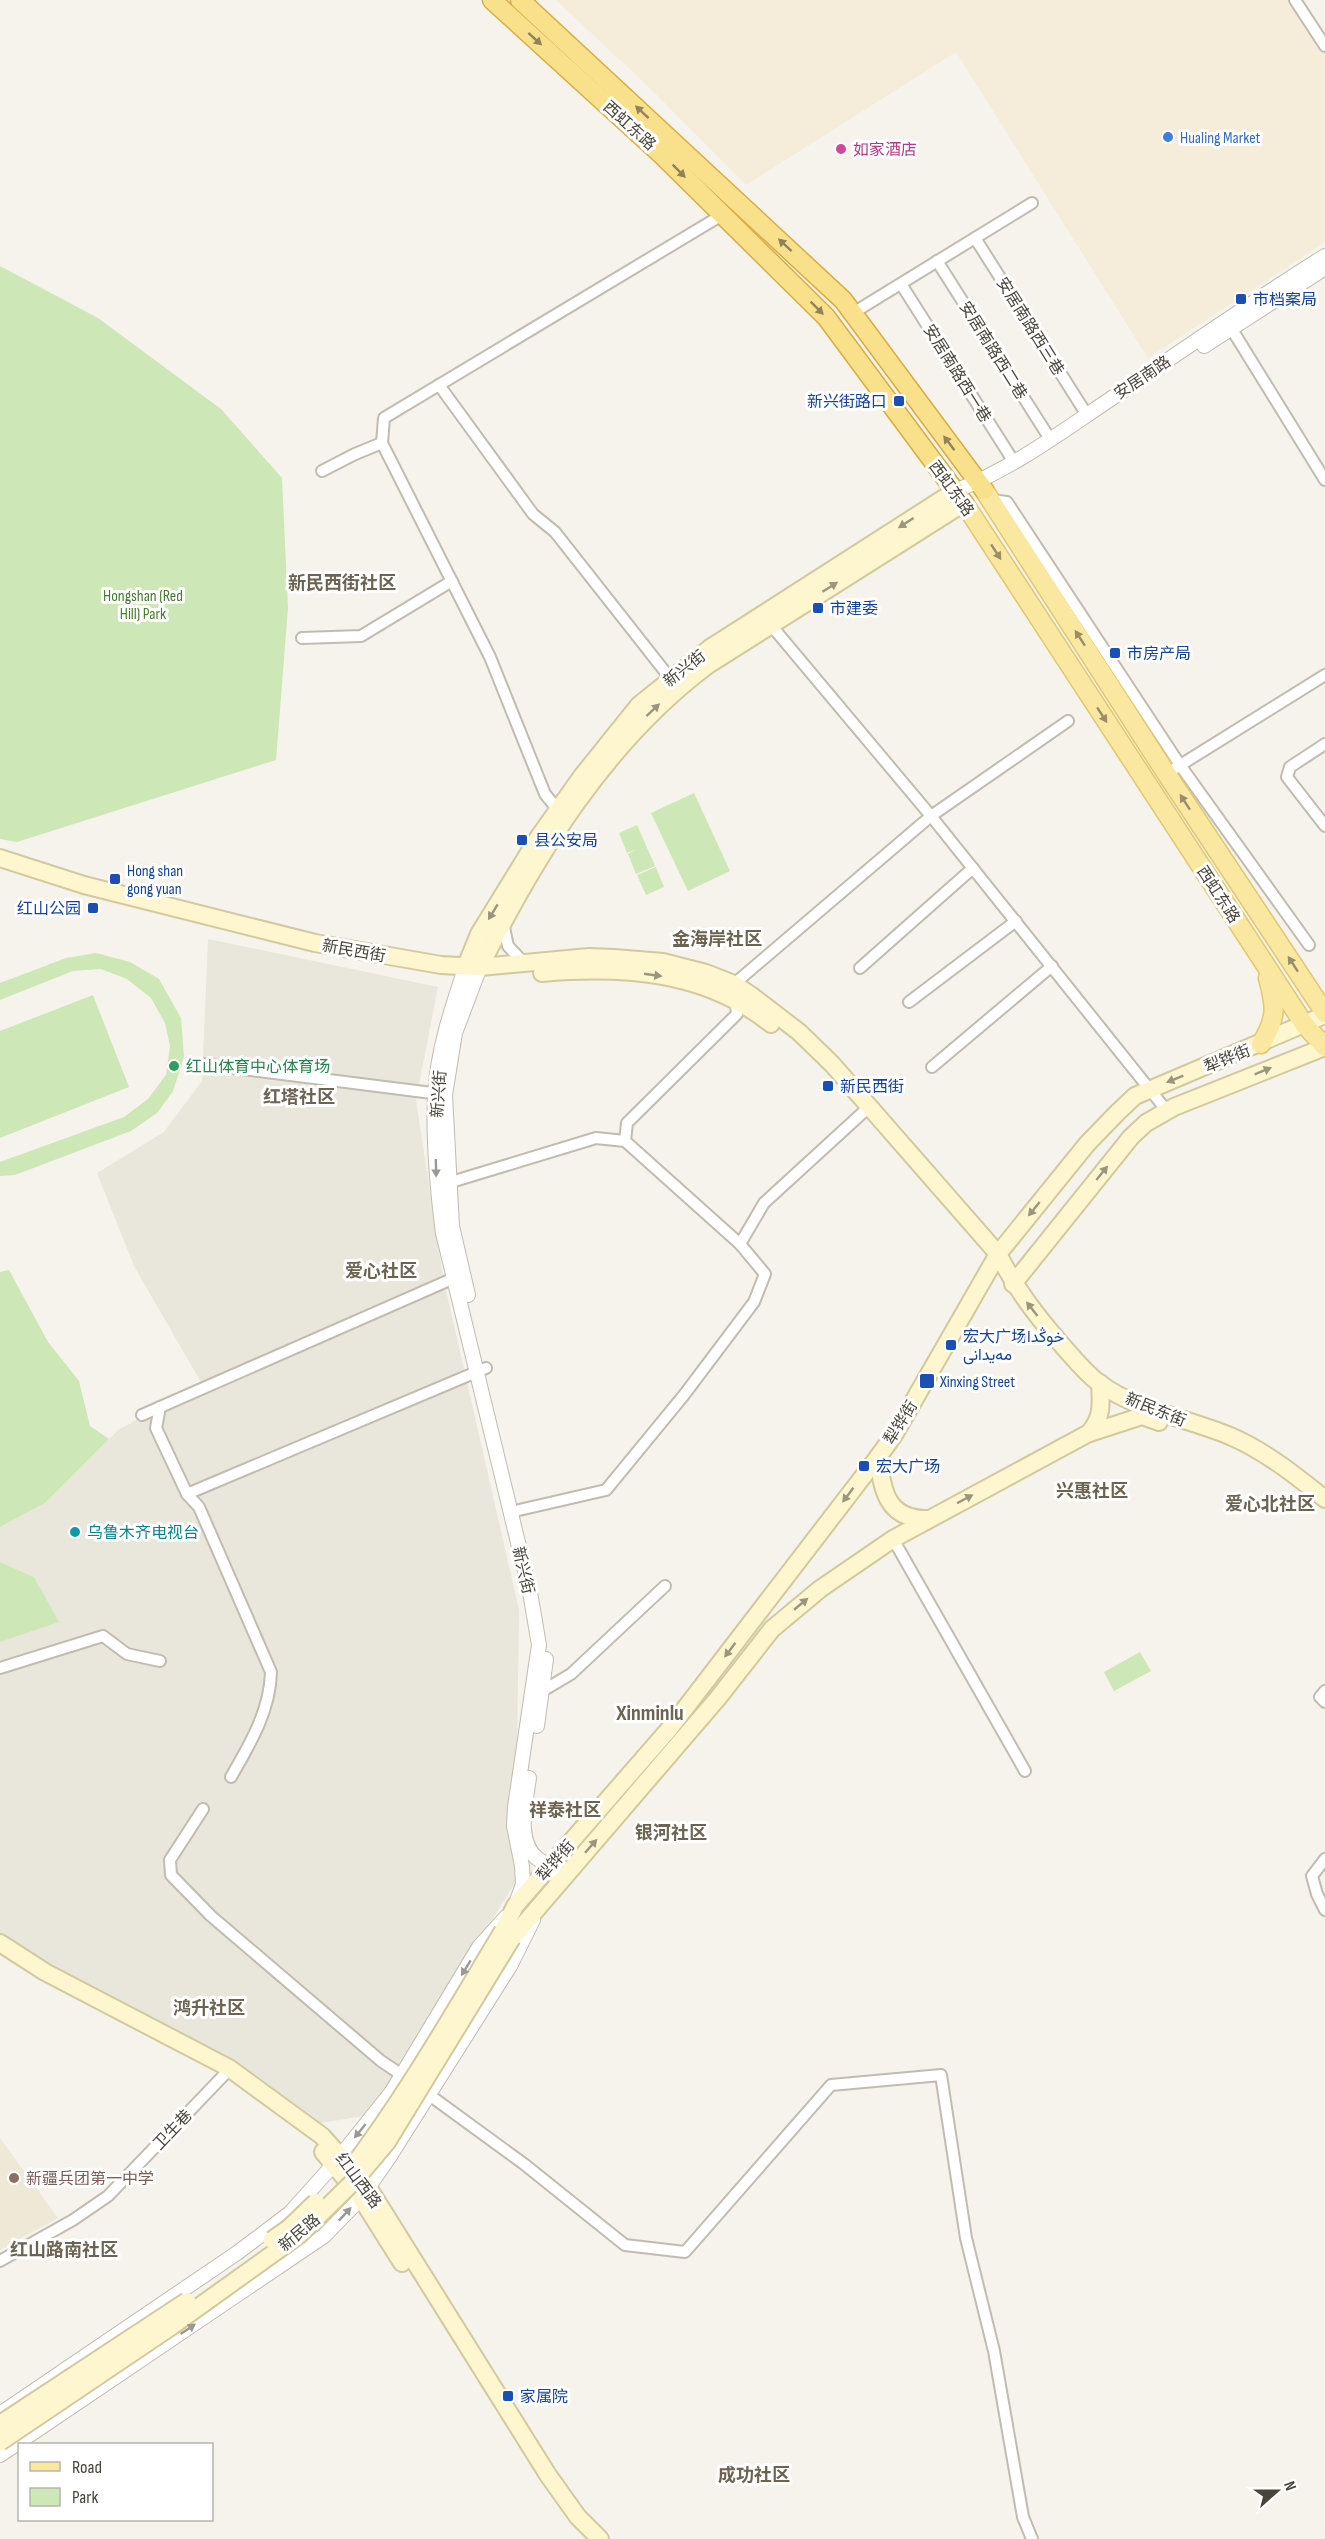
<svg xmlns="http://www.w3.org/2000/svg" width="1325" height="2539" font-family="'Sofia Sans Condensed',Vazirmatn,'Noto Sans SC',sans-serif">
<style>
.residential{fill:#e9e6db}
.commercial{fill:#f5ecd9}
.education{fill:#eee9d7}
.green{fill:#cde7b7}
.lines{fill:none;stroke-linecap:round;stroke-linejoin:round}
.minor-casing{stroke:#c1bcaf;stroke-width:14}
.tertiary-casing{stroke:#c1bcaf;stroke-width:16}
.secondary-casing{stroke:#d3c99e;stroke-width:20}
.primary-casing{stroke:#e0c870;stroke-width:21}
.trunk-casing{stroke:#d8ae44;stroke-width:21}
.minor{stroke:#fff;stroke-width:10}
.tertiary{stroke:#fff;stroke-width:14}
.secondary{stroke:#fdf6cf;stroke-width:16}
.primary{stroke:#fae8a1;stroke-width:18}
.trunk{stroke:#f9e08b;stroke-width:18}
.secondary-bridge-casing{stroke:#d3c99e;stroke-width:20;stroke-linecap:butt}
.secondary-bridge{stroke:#fdf6cf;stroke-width:16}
.oneway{fill:#90835a}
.oneway2{fill:#9b957d}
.oneway3{fill:#998e68}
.oneway4{fill:#9b9993}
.shop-dot{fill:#3f7fe0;stroke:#fff;stroke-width:2}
.hotel-dot{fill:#d1479c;stroke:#fff;stroke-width:2}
.transit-dot{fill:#1a4fb4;stroke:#fff;stroke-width:2}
.leisure-dot{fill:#2e9e5b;stroke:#fff;stroke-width:2}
.culture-dot{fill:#0f9aa8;stroke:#fff;stroke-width:2}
.education-dot{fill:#8d6e63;stroke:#fff;stroke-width:2}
.labels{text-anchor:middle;stroke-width:6;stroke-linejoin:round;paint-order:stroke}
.street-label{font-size:16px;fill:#4a453a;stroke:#fff}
.shop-label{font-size:16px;fill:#366cbe;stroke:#fff;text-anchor:start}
.hotel-label{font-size:16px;fill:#b23c85;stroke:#fff;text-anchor:start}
.transit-label{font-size:16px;fill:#164399;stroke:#fff;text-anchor:start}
.park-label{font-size:16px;fill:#447b2e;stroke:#fff}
.leisure-label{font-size:16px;fill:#27864d;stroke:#fff;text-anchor:start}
.culture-label{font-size:16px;fill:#0d838f;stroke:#fff;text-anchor:start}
.education-label{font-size:16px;fill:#785e54;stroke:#fff;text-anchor:start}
.neighbourhood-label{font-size:18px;font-weight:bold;fill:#6c6451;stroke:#fff}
.district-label{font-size:22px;font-weight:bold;fill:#6c6451;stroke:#fff}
</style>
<rect width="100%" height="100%" fill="#f5f3ec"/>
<polygon class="residential" points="208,939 438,987 416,1100 443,1277 519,1610 515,1883 370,2115 315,2124 0,1937 0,1642 58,1622 34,1577 0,1562 0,1527 45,1503 118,1430 202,1384 134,1266 97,1173 164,1132 202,1081"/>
<polygon class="commercial" points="556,0 1293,0 1325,49 1325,242 1148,358 956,52 746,185 652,90"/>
<polygon class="education" points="0,2138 58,2218 0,2250"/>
<g class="green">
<polygon points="0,266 98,318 221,409 282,478 288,608 276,760 17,842 0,839"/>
<polygon points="694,793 730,871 688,891 651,813"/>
<polygon points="637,825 655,866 636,874 628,854 637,849 627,853 619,833"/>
<polygon points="656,867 664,887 646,895 637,875"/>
<polygon points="96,953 130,962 159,979 181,1018 184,1057 173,1091 157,1113 131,1131 15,1175 0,1176 0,1162 124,1117 148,1099 166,1075 170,1046 165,1023 151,998 127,979 101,969 73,971 0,1000 0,983 66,958"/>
<polygon points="93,995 129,1087 0,1138 0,1031"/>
<polygon points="9,1270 48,1342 79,1381 90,1426 109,1439 45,1503 0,1527 0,1272"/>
<polygon points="0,1562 34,1577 59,1622 0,1642"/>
<polygon points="1140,1652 1151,1671 1114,1691 1104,1672"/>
</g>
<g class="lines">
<g class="minor-casing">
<g id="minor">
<polyline points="1295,0 1325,46"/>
<polyline points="975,238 1087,415"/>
<polyline points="937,261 1050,439"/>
<polyline points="901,284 1014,462"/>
<polyline points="853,313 1032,203"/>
<polyline points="1231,328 1325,480"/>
<polyline points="439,385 533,514 555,532 670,678"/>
<polyline points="322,471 355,454 382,443"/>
<polyline points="991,500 1007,502 1180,765 1309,945"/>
<polyline points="770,624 931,816 1167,1111"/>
<polyline points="302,638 361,636 452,581"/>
<polyline points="1325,744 1290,767 1287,777 1325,826"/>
<polyline points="1174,769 1325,675"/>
<polyline points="558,810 545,794 490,657 382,443 384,418 722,215"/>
<polyline points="503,923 508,946 524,963"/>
<polyline points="860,968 973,868"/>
<polyline points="909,1002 1016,921"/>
<polyline points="202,1064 440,1094"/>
<polyline points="932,1067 1052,966"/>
<polyline points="625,1141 627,1123 737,1014 734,984 931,816 1068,721"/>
<polyline points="448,1183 596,1138 625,1141 740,1244 765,1274 754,1302 684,1395 606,1490 519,1510"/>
<polyline points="740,1244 764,1203 870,1106"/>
<path d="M160,1407l-4,21 31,66 12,13 72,165c-1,39 -21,72 -40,105"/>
<polyline points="142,1415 461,1275"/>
<polyline points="187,1494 486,1368"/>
<polyline points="893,1539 1025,1771"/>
<polyline points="0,1668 103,1636 127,1654 160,1661"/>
<polyline points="544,1690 571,1674 665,1586"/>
<polyline points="1325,1691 1320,1697 1325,1702"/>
<polyline points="203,1809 170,1860 171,1875 211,1916 381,2061 402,2075"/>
<polyline points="1325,1859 1312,1876 1317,1894 1325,1910"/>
<polyline points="428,2094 524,2164 625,2245 685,2252 831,2085 941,2075 966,2238 994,2351 1023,2517 1032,2539"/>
<polyline points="0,2261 73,2220 108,2196 224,2075"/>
</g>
</g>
<g class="tertiary-casing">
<g id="tertiary">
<polyline points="1204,346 1325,268"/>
<path d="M955,491c58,-23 105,-58 157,-93 71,-48 141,-97 213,-142"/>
<path d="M466,966c-14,41 -29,86 -31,129 -2,46 2,92 8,138l87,359 9,53 -24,162 -1,19 8,40 1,18 -6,17"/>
<polyline points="468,1295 452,1226 445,1095 455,1033 480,967"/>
<polyline points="537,1726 546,1659"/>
<path d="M529,1778c-3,23 -14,64 9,81 8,6 18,11 27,18"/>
<polyline points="0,2414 237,2253 290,2213 334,2164 391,2093 479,1947 506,1917"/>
<polyline points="0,2455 324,2236 361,2198 390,2156 510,1966 533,1920"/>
</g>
</g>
<g class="secondary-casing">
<g id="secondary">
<path d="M0,858l84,27 231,58 126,22 39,2 109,-10 25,1 49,4 43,11 28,11 18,12 47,36 33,32 166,190c18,35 37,60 63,90 12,13 23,28 38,39 38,28 88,35 131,53 35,15 65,39 95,63"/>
<polyline points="466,966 479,934 538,838 582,776 639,705 710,648 955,491"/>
<path d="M480,967c56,-112 126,-226 228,-302l256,-162"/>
<path d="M542,973c81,-7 163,-2 229,51"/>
<polyline points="1013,1284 1131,1137 1146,1123 1174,1107 1325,1047"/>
<polyline points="1090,1433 1142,1416 1159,1422"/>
<path d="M878,1457c4,33 9,63 50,62"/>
<polyline points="503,1931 515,1906 670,1728 878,1457 894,1435 998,1254 1087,1144 1117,1113 1135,1096 1325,1015"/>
<path d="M512,1938l206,-240 54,-69 48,-40 73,-50 196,-106c14,-16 12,-29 11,-50"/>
<polyline points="0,1943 45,1972 229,2068 322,2136 368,2187 548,2475 578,2517 600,2539"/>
<polyline points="323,2152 361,2198 402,2263"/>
</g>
</g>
<g class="primary-casing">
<g id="primary">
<polyline points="984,490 1166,773 1325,1013"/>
<polyline points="964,503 1304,1024 1325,1047"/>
<path d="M1261,1044c16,-26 15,-37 7,-66"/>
</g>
</g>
<g class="trunk-casing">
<g id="trunk">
<polyline points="492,0 662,155 826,317 964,503"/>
<polyline points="520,0 843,300 984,490"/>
</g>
</g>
<use href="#minor" class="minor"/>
<use href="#tertiary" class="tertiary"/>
<use href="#secondary" class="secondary"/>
<use href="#primary" class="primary"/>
<use href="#trunk" class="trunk"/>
<g class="secondary-bridge-casing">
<g id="secondary-bridge">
<path d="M350,2170c57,-75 104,-158 153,-239"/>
<polyline points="272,2240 289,2228 316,2202"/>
<polyline points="0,2424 187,2301"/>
<polyline points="0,2442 172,2326 299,2235 355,2180 387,2142 512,1938"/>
</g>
</g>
<use href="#secondary-bridge" class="secondary-bridge"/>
</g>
<defs><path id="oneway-solid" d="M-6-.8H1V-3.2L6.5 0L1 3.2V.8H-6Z" transform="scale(1.5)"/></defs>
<g class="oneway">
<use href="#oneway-solid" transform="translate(535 39) rotate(42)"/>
<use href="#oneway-solid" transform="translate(642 112) rotate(-137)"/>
<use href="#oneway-solid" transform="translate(679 171) rotate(45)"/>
<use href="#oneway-solid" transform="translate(785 245) rotate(-137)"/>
<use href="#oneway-solid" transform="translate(817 308) rotate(45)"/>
<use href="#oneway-solid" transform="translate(949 443) rotate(-127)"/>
</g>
<g class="oneway2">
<use href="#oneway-solid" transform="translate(906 523) rotate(147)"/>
<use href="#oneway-solid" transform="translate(830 587) rotate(-32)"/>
<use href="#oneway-solid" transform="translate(653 710) rotate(-43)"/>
<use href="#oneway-solid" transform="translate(493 912) rotate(121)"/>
<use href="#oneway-solid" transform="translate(653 975) rotate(8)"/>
<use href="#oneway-solid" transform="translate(1263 1071) rotate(-22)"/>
<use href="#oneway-solid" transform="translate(1175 1079) rotate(158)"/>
<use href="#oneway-solid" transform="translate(1102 1173) rotate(-51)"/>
<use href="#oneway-solid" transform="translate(1034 1209) rotate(129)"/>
<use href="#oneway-solid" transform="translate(1032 1309) rotate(-128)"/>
<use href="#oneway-solid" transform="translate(848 1495) rotate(127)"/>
<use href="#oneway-solid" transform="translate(965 1499) rotate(-28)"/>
<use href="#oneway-solid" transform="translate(801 1604) rotate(-40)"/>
<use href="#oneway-solid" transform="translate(730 1650) rotate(127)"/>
<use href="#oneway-solid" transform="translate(591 1846) rotate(-49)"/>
</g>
<g class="oneway3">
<use href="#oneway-solid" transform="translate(996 552) rotate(57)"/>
<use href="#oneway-solid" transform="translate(1080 638) rotate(-123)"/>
<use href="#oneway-solid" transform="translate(1102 715) rotate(57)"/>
<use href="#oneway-solid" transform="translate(1185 802) rotate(-123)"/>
<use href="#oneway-solid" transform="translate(1293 964) rotate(-123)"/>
</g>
<g class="oneway4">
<use href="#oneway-solid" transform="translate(436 1168) rotate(89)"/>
<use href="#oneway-solid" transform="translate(466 1968) rotate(121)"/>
<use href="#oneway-solid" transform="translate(360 2131) rotate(129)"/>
<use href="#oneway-solid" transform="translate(345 2214) rotate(-47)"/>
<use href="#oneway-solid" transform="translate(188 2329) rotate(-34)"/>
</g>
<circle class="shop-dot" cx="1168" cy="137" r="6"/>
<circle class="hotel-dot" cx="841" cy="149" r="6"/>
<g class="transit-dot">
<rect x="1235" y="293" width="12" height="12" rx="3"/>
<rect x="893" y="395" width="12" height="12" rx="3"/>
<rect x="812" y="602" width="12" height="12" rx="3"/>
<rect x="1109" y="647" width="12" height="12" rx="3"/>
<rect x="516" y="834" width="12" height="12" rx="3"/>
<rect x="109" y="873" width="12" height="12" rx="3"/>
<rect x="87" y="902" width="12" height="12" rx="3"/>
<rect x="822" y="1080" width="12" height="12" rx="3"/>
<rect x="945" y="1339" width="12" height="12" rx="3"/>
<rect x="919" y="1373" width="16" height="16" rx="3"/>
<rect x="858" y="1460" width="12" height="12" rx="3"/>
<rect x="502" y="2390" width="12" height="12" rx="3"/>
</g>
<circle class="leisure-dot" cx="174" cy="1066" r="6"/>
<circle class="culture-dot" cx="75" cy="1532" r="6"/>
<circle class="education-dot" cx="14" cy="2178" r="6"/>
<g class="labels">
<g class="street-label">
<text transform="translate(630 125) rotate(42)" y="6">西虹东路</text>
<text transform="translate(1031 326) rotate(58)" y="6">安居南路西三巷</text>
<text transform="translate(994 350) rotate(58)" y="6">安居南路西二巷</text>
<text transform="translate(958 373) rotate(58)" y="6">安居南路西一巷</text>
<text transform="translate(1142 377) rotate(-34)" y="6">安居南路</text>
<text transform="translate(952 488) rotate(54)" y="6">西虹东路</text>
<text transform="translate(684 668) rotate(-38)" y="6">新兴街</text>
<text transform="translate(1219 894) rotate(57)" y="6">西虹东路</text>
<text transform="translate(354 950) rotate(10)" y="6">新民西街</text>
<text transform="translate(1227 1058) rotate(-22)" y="6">犁铧街</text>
<text transform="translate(438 1094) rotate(-86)" y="6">新兴街</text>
<text transform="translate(1156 1409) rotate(22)" y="6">新民东街</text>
<text transform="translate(900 1422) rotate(-58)" y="6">犁铧街</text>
<text transform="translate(524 1570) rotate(77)" y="6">新兴街</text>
<text transform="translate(555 1860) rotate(-49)" y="6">犁铧街</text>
<text transform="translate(172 2129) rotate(-46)" y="6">卫生巷</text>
<text transform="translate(359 2180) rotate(53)" y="6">红山西路</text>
<text transform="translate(299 2232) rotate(-40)" y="6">新民路</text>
</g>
<g class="shop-label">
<text x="1180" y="143">Hualing Market</text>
</g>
<g class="hotel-label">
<text x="853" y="155">如家酒店</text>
</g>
<g class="transit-label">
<text x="1253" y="305">市档案局</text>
<text x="887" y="407" text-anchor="end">新兴街路口</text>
<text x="830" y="614">市建委</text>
<text x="1127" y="659">市房产局</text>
<text x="534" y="846">县公安局</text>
<text x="127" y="876">Hong shan<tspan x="127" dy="18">gong yuan</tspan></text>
<text x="81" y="914" text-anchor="end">红山公园</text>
<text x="840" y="1092">新民西街</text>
<text x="963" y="1342">宏大广场خوڭدا<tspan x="963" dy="18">مەيدانى</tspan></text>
<text x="940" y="1387">Xinxing Street</text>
<text x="876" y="1472">宏大广场</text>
<text x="520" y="2402">家属院</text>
</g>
<g class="park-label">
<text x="143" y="601">Hongshan (Red<tspan x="143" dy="18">Hill) Park</tspan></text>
</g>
<g class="leisure-label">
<text x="186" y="1072">红山体育中心体育场</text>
</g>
<g class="culture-label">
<text x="87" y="1538">乌鲁木齐电视台</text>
</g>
<g class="education-label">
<text x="26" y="2184">新疆兵团第一中学</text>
</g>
<g class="neighbourhood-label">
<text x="342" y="589">新民西街社区</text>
<text x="717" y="945">金海岸社区</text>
<text x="299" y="1103">红塔社区</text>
<text x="381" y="1277">爱心社区</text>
<text x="1092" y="1497">兴惠社区</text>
<text x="1270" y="1510">爱心北社区</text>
<text x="565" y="1816">祥泰社区</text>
<text x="671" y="1839">银河社区</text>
<text x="209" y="2014">鸿升社区</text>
<text x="64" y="2256">红山路南社区</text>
<text x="754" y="2481">成功社区</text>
</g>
<g class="district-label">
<text x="650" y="1720">Xinminlu</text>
</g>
</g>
<rect x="18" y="2443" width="195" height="78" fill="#ffffff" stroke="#b7b5b0" stroke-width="1.5"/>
<rect x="30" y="2462" width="30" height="9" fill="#fae8a1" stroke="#b7b5b0" stroke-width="1.5"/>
<text x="72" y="2473" font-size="18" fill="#4a453a">Road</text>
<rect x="30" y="2488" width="30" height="18" fill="#cde7b7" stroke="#b7b5b0" stroke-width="1.5"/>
<text x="72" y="2503" font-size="18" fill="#4a453a">Park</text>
<g transform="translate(1277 2491) rotate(69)" stroke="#ffffff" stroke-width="4.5" paint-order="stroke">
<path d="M0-4.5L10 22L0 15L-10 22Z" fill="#4a453a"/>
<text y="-9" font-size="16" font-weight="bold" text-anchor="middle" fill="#4a453a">N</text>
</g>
</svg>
